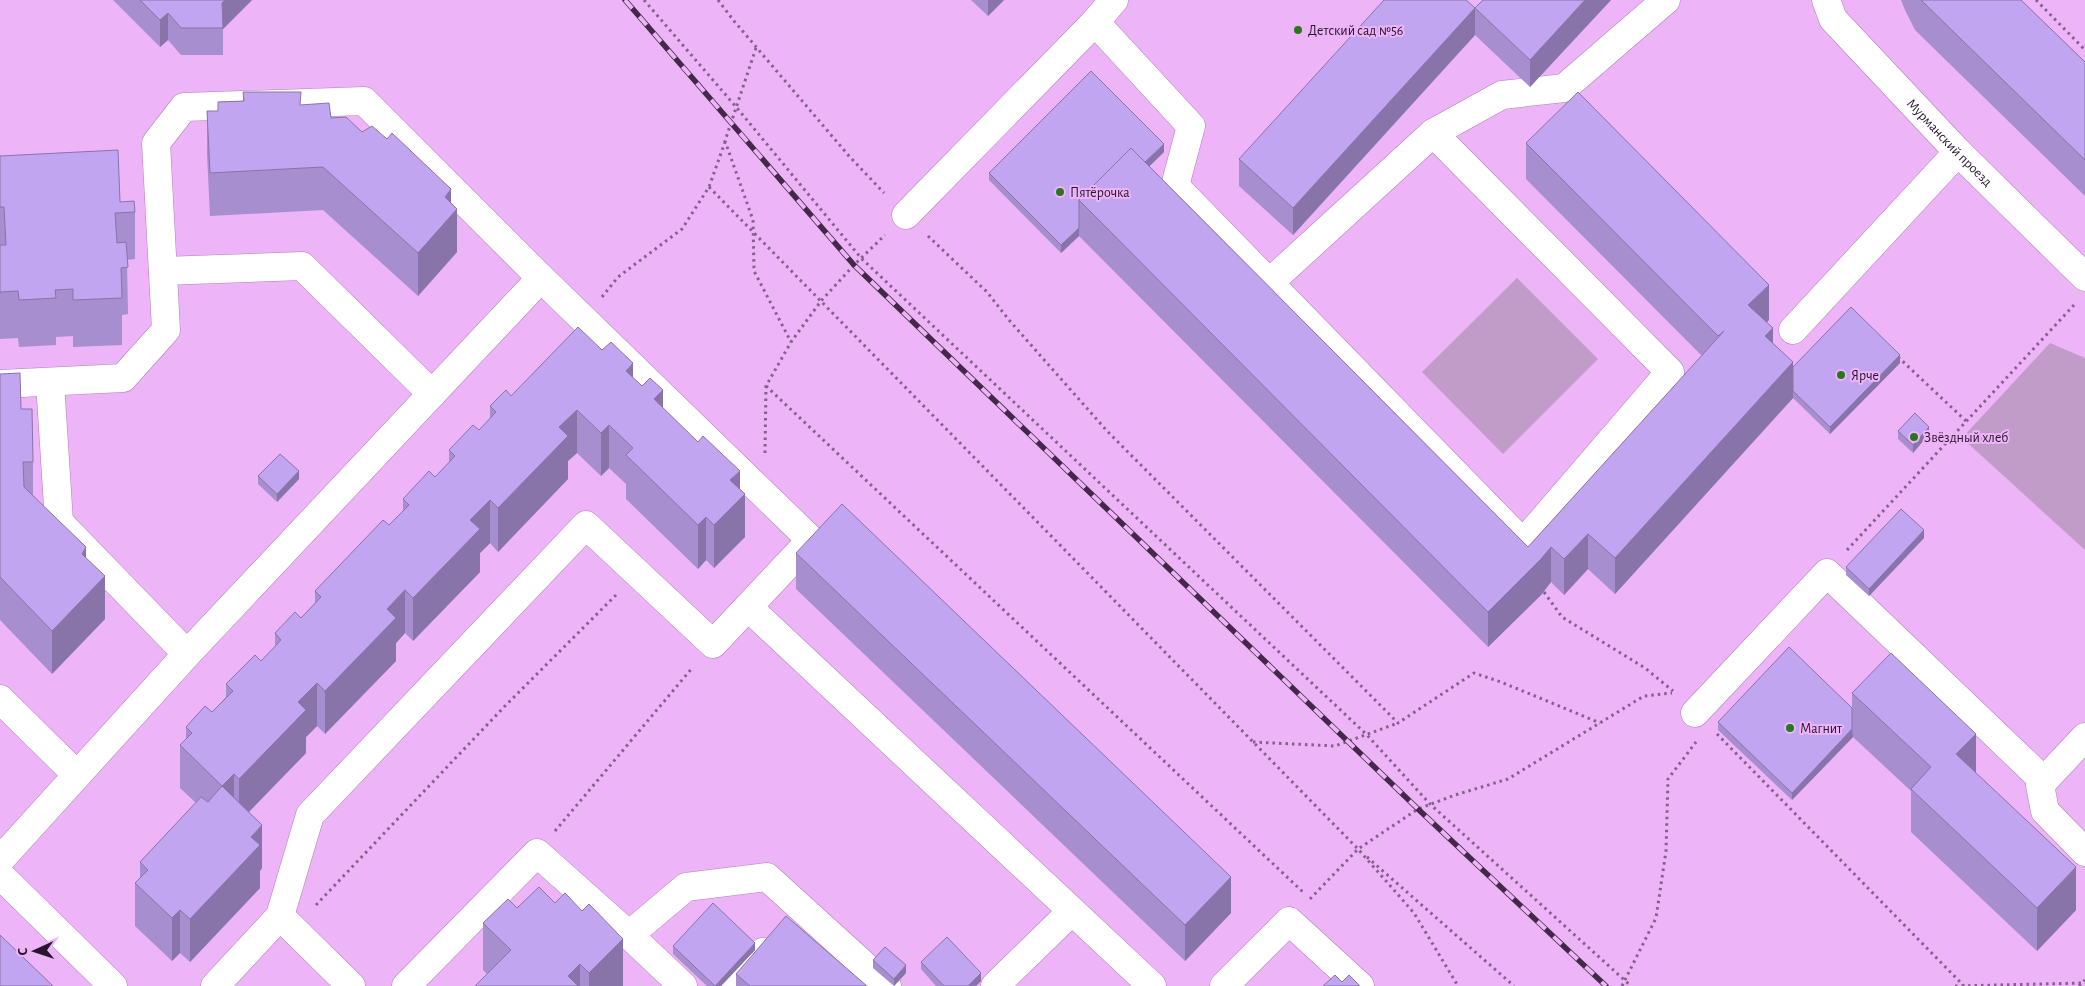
<svg xmlns="http://www.w3.org/2000/svg" width="2085" height="986" font-family="'Alegreya Sans',sans-serif">
<style>
.green{fill:#c19cc8}
.lines{fill:none;stroke-linecap:round;stroke-linejoin:round}
.minor-casing{stroke:#b37ebd;stroke-width:29}
.path{stroke:#86608d;stroke-width:3;stroke-dasharray:2.5 4;stroke-linecap:butt}
.minor{stroke:#fff;stroke-width:28}
.rail-casing{stroke:#432948;stroke-width:5.5}
.rail{stroke:#edb4f7;stroke-width:4;stroke-dasharray:11;stroke-linecap:butt}
.wall{fill:#a78ece}
.shaded-wall{fill:#8874a8}
.building{fill:#c2a5f0;stroke:#8874a8}
.poi-dot{fill:#29761d;stroke:#edb4f7;stroke-width:2}
.labels{text-anchor:middle;stroke-width:4;stroke-linejoin:round;paint-order:stroke}
.poi-label{font-size:14px;fill:#2a152e;stroke:#edb4f7;text-anchor:start}
.street-label{font-size:14px;fill:#2a152e;stroke:#edb4f7}
</style>
<rect width="100%" height="100%" fill="#edb4f7"/>
<g class="green">
<polygon points="1517,278 1598,359 1503,454 1422,372"/>
<polygon points="2050,343 2085,358 2085,550 1962,438"/>
</g>
<g class="lines">
<g class="minor-casing">
<g id="minor">
<path id="s1" d="M1826,0l7,19 125,133 127,125"/>
<polyline points="1095,22 1191,126 1175,186 1523,543 1670,372 1433,133 1269,283"/>
<polyline points="1433,133 1502,95 1564,88 1666,0"/>
<polyline points="906,215 1095,22 1114,0"/>
<polyline points="163,271 302,266 432,394"/>
<polyline points="1793,330 1958,152"/>
<polyline points="50,382 59,522 187,654"/>
<polyline points="0,384 123,378 166,330 156,143 184,107 364,101 541,278 811,540 713,644 586,525 310,815 280,916 215,986"/>
<polyline points="748,607 1152,986"/>
<polyline points="0,699 77,775"/>
<polyline points="1695,713 1827,573 2044,781"/>
<polyline points="2085,737 2040,785 2045,811 2085,852"/>
<polyline points="0,860 187,654 541,278"/>
<polyline points="0,875 113,986"/>
<polyline points="280,916 351,986"/>
<polyline points="629,935 686,887 767,877 887,986"/>
<polyline points="406,986 537,853 629,935 683,986"/>
<polyline points="729,986 763,952"/>
<polyline points="995,986 1072,911"/>
<polyline points="1224,986 1289,921 1360,986"/>
</g>
</g>
<g class="path">
<polyline points="644,0 737,108 861,258 1367,735 1430,804 1631,986"/>
<polyline points="718,0 734,21 849,156 884,193"/>
<polyline points="2036,0 2085,50"/>
<polyline points="756,48 725,141 753,220 754,271 791,342"/>
<polyline points="709,187 1358,849 1414,913 1458,986"/>
<polyline points="928,236 987,292 1009,320 1107,431 1398,723 1474,673 1501,682 1600,723"/>
<polyline points="602,297 618,277 682,229 709,187 725,142"/>
<polyline points="1898,357 1966,421"/>
<polyline points="766,386 1304,893"/>
<polyline points="765,453 766,386 791,342 821,301 854,265 885,235"/>
<polyline points="1847,550 2074,305"/>
<polyline points="1544,592 1562,617 1645,668 1673,691"/>
<polyline points="1717,734 1964,986"/>
<polyline points="1253,742 1335,746 1398,723"/>
<polyline points="555,831 693,667"/>
<polyline points="1367,857 1514,986"/>
<polyline points="1310,899 1358,849 1418,809 1455,795 1508,779 1644,696 1672,693"/>
<polyline points="316,905 504,707 616,595"/>
<polyline points="1622,986 1656,918 1666,851 1668,779 1696,742"/>
<polyline points="1955,986 2082,983"/>
<polyline points="2079,986 2085,980"/>
</g>
<use href="#minor" class="minor"/>
<g class="rail-casing">
<polyline id="rail" points="625,0 854,265 1418,809 1606,986"/>
</g>
<use href="#rail" class="rail"/>
</g>
<g class="wall">
<polygon points="113,0 252,0 223,29 223,55 181,55 168,40 160,47"/>
<polygon points="971,0 1004,0 988,16"/>
<polygon points="1483,0 1611,0 1530,87 1475,35 1293,235 1239,186 1239,159 1475,8"/>
<polygon points="1901,0 2021,0 2085,62 2085,196 1915,30 1905,10"/>
<polygon points="243,92 301,105 362,132 451,204 457,252 418,296 323,210 210,216 207,154 207,111 218,111 218,102 243,101"/>
<polygon points="1526,143 1769,320 1767,322 1773,343 1793,367 1900,363 1830,434 1793,398 1615,594 1588,569 1564,595 1551,582 1541,595 1488,647 1079,236 1061,253 989,180 989,173 1164,152 1149,166 1528,547 1702,356 1526,179"/>
<polygon points="0,156 120,202 135,212 135,259 127,260 128,314 122,315 122,345 73,347 73,336 56,337 56,345 19,347 18,338 0,339"/>
<polygon points="602,350 633,378 663,408 740,489 745,537 714,568 706,560 698,569 626,499 626,484 609,468 601,476 577,453 568,461 568,479 498,552 490,543 480,553 480,572 413,641 405,633 396,643 396,661 325,734 317,726 306,737 306,753 249,812 262,868 260,871 260,888 190,962 180,953 172,961 135,926 135,883 140,879 140,862 196,803 180,788 180,745 186,740 186,727 212,712 226,697 226,684 261,661 275,647 275,633 301,618 315,604 315,591 389,525 403,511 403,499 435,477 449,463 449,450 479,430 490,419 490,406"/>
<polygon points="0,374 21,409 33,462 33,495 86,558 105,619 52,674 0,620"/>
<polygon points="1898,431 1929,434 1913,453 1898,439"/>
<polygon points="258,476 299,479 277,502 258,484"/>
<polygon points="1924,538 1869,596 1846,575 1846,567"/>
<polygon points="796,553 1231,913 1185,961 796,589"/>
<polygon points="1852,693 1976,773 2076,910 2037,951 1911,832 1911,791 1853,737 1792,800 1718,730 1718,722 1852,708"/>
<polygon points="517,908 623,986 475,986 487,974 483,970 483,923"/>
<polygon points="673,946 755,950 721,986 707,986 673,954"/>
<polygon points="873,960 906,973 894,986 873,968"/>
<polygon points="921,962 981,981 976,986 936,986 921,969"/>
<polygon points="736,974 867,986 736,986"/>
</g>
<g class="shaded-wall">
<polygon points="225,0 252,0 223,29 222,3"/>
<polygon points="988,0 1004,0 988,16"/>
<polygon points="1585,0 1611,0 1530,87 1530,60"/>
<polygon points="1475,8 1475,35 1293,235 1293,208"/>
<polygon points="168,13 168,40 160,47 160,20"/>
<polygon points="1164,144 1164,152 1097,218 1093,214"/>
<polygon points="451,189 451,215 457,209 457,252 418,296 418,253 445,197"/>
<polygon points="1079,228 1079,236 1061,253 1061,245"/>
<polygon points="1769,285 1769,320 1748,341 1748,305"/>
<polygon points="1773,328 1773,364 1765,336"/>
<polygon points="1900,355 1900,363 1830,434 1830,427"/>
<polygon points="1793,362 1793,398 1615,594 1615,558"/>
<polygon points="633,363 633,406 626,371"/>
<polygon points="663,390 663,433 654,399"/>
<polygon points="577,410 577,453 568,461 568,479 498,552 498,508 559,427"/>
<polygon points="609,425 609,468 601,476 601,433"/>
<polygon points="1929,427 1929,434 1913,453 1913,445"/>
<polygon points="299,471 299,479 277,502 277,494"/>
<polygon points="740,471 740,499 745,494 745,537 714,568 714,525 730,480"/>
<polygon points="490,500 490,543 480,553 480,572 413,641 413,598 470,520"/>
<polygon points="706,517 706,560 698,569 698,525"/>
<polygon points="1924,530 1924,538 1869,596 1869,589"/>
<polygon points="1588,534 1588,569 1564,595 1564,559"/>
<polygon points="86,547 86,590 82,554"/>
<polygon points="1551,547 1551,582 1541,595 1488,647 1488,612"/>
<polygon points="105,576 105,619 52,674 52,631"/>
<polygon points="405,590 405,633 396,643 396,661 325,734 325,691 387,609"/>
<polygon points="317,683 317,726 306,737 306,753 239,822 239,779 298,702"/>
<polygon points="1852,729 1853,737 1792,800 1792,793"/>
<polygon points="1976,734 1976,777 1956,754"/>
<polygon points="234,774 234,817 222,786"/>
<polygon points="262,825 262,868 260,871 260,888 190,962 190,919 251,837"/>
<polygon points="2076,867 2076,910 2037,951 2037,908"/>
<polygon points="1231,877 1231,913 1185,961 1185,925"/>
<polygon points="180,910 180,953 172,961 172,918"/>
<polygon points="623,939 623,986 589,986 589,973"/>
<polygon points="755,943 755,950 721,986 715,986"/>
<polygon points="580,964 580,986 568,986 568,976"/>
<polygon points="906,965 906,973 894,986 894,979"/>
<polygon points="981,973 981,981 976,986 968,986"/>
</g>
<g class="building">
<polygon points="140,0 225,0 222,3 223,28 181,28 168,13 160,20"/>
<polygon points="1384,0 1466,0 1475,8 1293,208 1239,159"/>
<polygon points="1483,0 1585,0 1530,60 1475,8"/>
<polygon points="1921,0 2021,0 2085,62 2085,160"/>
<polygon points="1091,71 1164,144 1145,162 1131,148 1079,200 1079,228 1061,245 989,173"/>
<polygon points="243,92 301,92 300,105 329,103 331,118 346,117 362,132 372,126 387,139 392,133 451,189 445,197 457,209 418,253 323,167 210,173 207,111 218,111 218,102 244,101"/>
<polygon points="1578,92 1769,285 1748,305 1773,328 1765,336 1793,362 1615,558 1588,534 1564,559 1551,547 1541,559 1488,612 1079,200 1131,148 1528,547 1724,331 1718,336 1526,143"/>
<polygon points="118,150 120,202 134,201 135,212 115,213 117,243 126,242 128,267 121,268 122,298 73,300 73,289 55,290 56,298 19,300 18,291 0,292 0,245 6,245 4,207 0,207 0,156"/>
<polygon points="1851,307 1900,355 1830,427 1793,391 1793,367"/>
<polygon points="578,327 602,350 611,342 633,363 626,371 642,386 650,378 663,390 654,399 698,442 703,436 740,471 730,480 745,494 714,525 706,517 698,525 626,455 633,448 609,425 601,433 577,410 559,427 568,436 498,508 490,500 470,520 480,529 413,598 405,590 387,609 396,618 325,691 317,683 298,702 306,710 239,779 234,774 222,786 180,745 192,733 186,727 205,706 212,712 233,691 226,684 255,655 261,661 281,640 275,633 295,612 301,618 321,597 315,591 383,520 389,525 409,505 403,499 429,471 435,477 455,456 449,450 473,425 479,430 496,412 490,406 506,390 511,396"/>
<polygon points="20,373 21,409 32,409 33,462 23,462 24,487 86,547 82,554 105,576 52,631 0,577 0,374"/>
<polygon points="1915,413 1929,427 1913,445 1898,431"/>
<polygon points="280,454 299,471 277,494 258,476"/>
<polygon points="842,504 1231,877 1185,925 796,553"/>
<polygon points="1901,509 1924,530 1869,589 1846,567"/>
<polygon points="1789,647 1852,708 1852,729 1792,793 1718,722"/>
<polygon points="1891,653 1976,734 1956,754 2076,867 2037,908 1911,789 1931,767 1852,693"/>
<polygon points="222,786 262,825 251,837 260,845 190,919 180,910 172,918 135,883 148,870 140,862 201,797 208,802"/>
<polygon points="539,887 555,903 565,893 582,911 589,904 623,939 589,973 580,964 568,976 578,986 475,986 511,950 483,923 508,899 517,908"/>
<polygon points="713,903 755,943 715,986 673,946"/>
<polygon points="786,916 867,986 750,986 736,974"/>
<polygon points="0,935 53,986 0,986"/>
<polygon points="947,937 981,973 968,986 944,986 921,962"/>
<polygon points="885,947 906,965 894,979 873,960"/>
<polygon points="1335,975 1342,982 1349,975 1360,986 1323,986"/>
</g>
<g class="poi-dot">
<circle cx="1298" cy="30" r="5"/>
<circle cx="1060" cy="192" r="5"/>
<circle cx="1841" cy="375" r="5"/>
<circle cx="1914" cy="437" r="5"/>
<circle cx="1790" cy="728" r="5"/>
</g>
<g class="labels">
<g class="poi-label">
<text x="1308" y="35">Детский сад №56</text>
<text x="1070" y="197">Пятёрочка</text>
<text x="1851" y="380">Ярче</text>
<text x="1924" y="442">Звёздный хлеб</text>
<text x="1800" y="733">Магнит</text>
</g>
<g class="street-label">
<text dy="5" stroke="none"><textPath href="#s1" startOffset="190">Мурманский проезд</textPath></text>
</g>
</g>
<g transform="translate(35 951) rotate(267)" stroke="#edb4f7" stroke-width="4" paint-order="stroke">
<path d="M0-4L9 19L0 12L-9 19Z" fill="#2a152e"/>
<text y="-8" font-size="14" font-weight="bold" text-anchor="middle" fill="#2a152e">С</text>
</g>
</svg>
